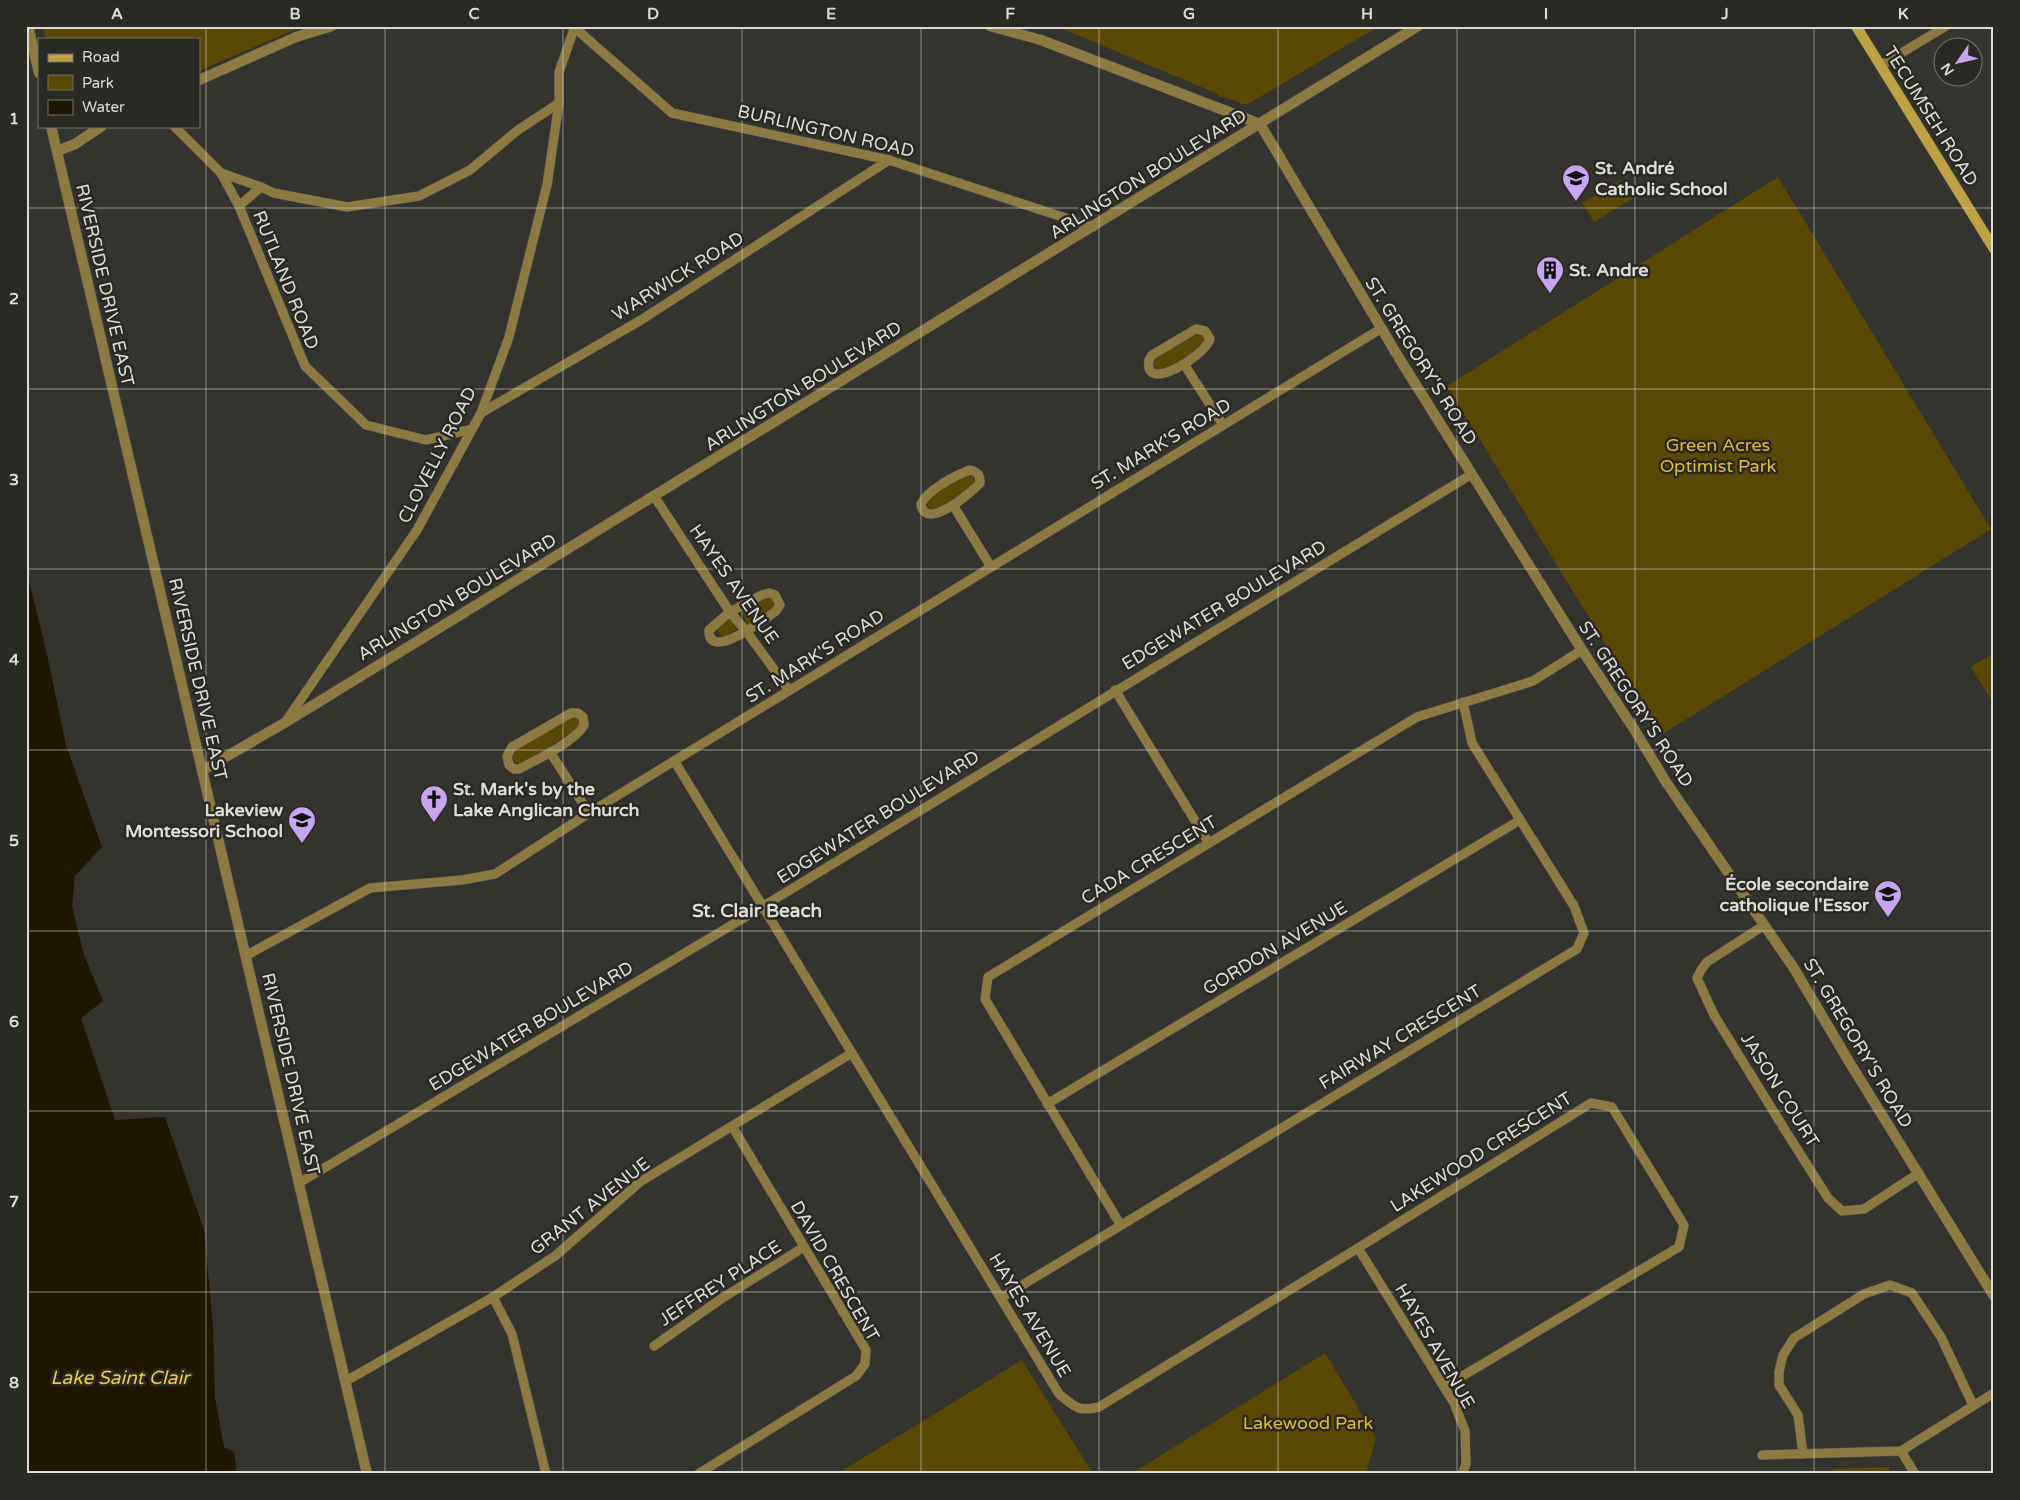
<svg xmlns="http://www.w3.org/2000/svg" width="2020" height="1500" font-family="'Varela Round',sans-serif">
<style>
.green{fill:#5a4904}
.water{fill:#1f1700}
.lines{fill:none;stroke-linecap:round;stroke-linejoin:round}
.minor-casing{stroke:#53514c;stroke-width:10}
.tertiary-casing{stroke:#53514c;stroke-width:11}
.secondary-casing{stroke:#53514c;stroke-width:11}
.minor{stroke:#8b7b43;stroke-width:9}
.tertiary{stroke:#8b7b43;stroke-width:10}
.secondary{stroke:#bea344;stroke-width:10}
.grid{fill:none;stroke:#dddcd8;stroke-width:1;stroke-opacity:0.55}
.labels{text-anchor:middle;stroke-width:5;stroke-linejoin:round;paint-order:stroke}
.street-label{font-size:18px;fill:#dddcd8;stroke:#2b2923}
.poi-label{font-size:18px;font-weight:bold;fill:#dddcd8;stroke:#2b2923;text-anchor:start}
.park-label{font-size:18px;fill:#ddbc3d;stroke:#2b2923}
.neighbourhood-label{font-size:19px;font-weight:bold;fill:#dddcd8;stroke:#2b2923}
.water-label{font-size:19px;font-style:italic;fill:#ebc94e;stroke:#2b2923}
.neatline{fill:none;stroke:#dddcd8;stroke-width:2}
.grid-label{font-size:16px;text-anchor:middle;font-weight:bold;fill:#dddcd8}
</style>
<rect width="100%" height="100%" fill="#35332d"/>
<g class="green">
<polygon points="43,26 303,26 199,71 199,39 46,39"/>
<polygon points="1051,26 1379,26 1248,104 1242,104 1223,96 1221,98 1218,94 1063,29"/>
<polygon points="1778,177 1991,529 1661,735 1447,386"/>
<polygon points="1620,180 1632,199 1594,222 1582,203"/>
<path d="M1198,334l5,2 2,6c-12,11 -30,28 -48,27l-4,-6 4,-7z"/>
<path d="M969,474l5,4 1,5 -10,8 -28,18 -6,1c-5,-4 -4,-9 -1,-14z"/>
<polygon points="766,598 773,599 775,605 774,607 749,624 747,624 742,611"/>
<polygon points="726,619 732,620 737,629 727,636 721,636 716,628"/>
<polygon points="1994,653 1994,704 1971,667"/>
<polygon points="571,716 577,717 580,724 573,732 524,762 520,764 515,762 512,756 515,749"/>
<polygon points="1325,1353 1376,1438 1366,1474 1131,1474"/>
<polygon points="1022,1360 1093,1474 837,1474"/>
<polygon points="1889,1467 1889,1474 1833,1474 1833,1469"/>
</g>
<polygon class="water" points="26,568 46,650 66,745 102,847 75,876 72,906 83,952 103,1001 81,1018 115,1120 165,1117 204,1230 213,1326 215,1398 224,1447 234,1452 237,1474 26,1474"/>
<g class="lines">
<g class="minor-casing">
<g id="minor">
<polyline points="575,28 672,113 889,160 1093,227"/>
<polyline points="1880,66 1946,26"/>
<polyline points="174,126 221,173 239,206 305,366 366,425 426,440 472,429"/>
<polyline points="221,173 261,187 274,193 347,207 419,196 470,170 518,130 559,103"/>
<polyline points="239,206 261,187"/>
<path d="M1196,329l9,2 5,8c-4,16 -67,56 -61,21l3,-5z"/>
<polyline points="1184,364 1223,425"/>
<polyline points="481,413 641,320 889,160"/>
<path d="M970,470c8,2 10,5 10,13 -9,10 -55,49 -59,21 6,-14 35,-29 49,-34z"/>
<polyline points="654,496 730,612 746,631 789,690"/>
<polyline points="953,505 991,567"/>
<path d="M769,593l6,2 5,10 -4,6c-10,7 -68,52 -67,19l21,-18 32,-17z"/>
<polyline points="1115,690 1208,842"/>
<path d="M571,713h7l5,4 1,8c-8,16 -48,35 -65,44h-5l-5,-4 -2,-9 5,-9z"/>
<polyline points="286,721 417,530 481,413 509,337 547,185 559,103 559,72 575,26"/>
<polyline points="550,752 589,813"/>
<path d="M675,762l384,632c16,13 19,18 40,13l259,-159 96,155 11,28 1,33 -4,10"/>
<polyline points="1763,926 1707,962 1701,970 1697,978 1714,1015 1785,1130 1828,1198 1842,1211 1864,1209 1919,1173"/>
<polyline points="247,955 370,888 462,880 495,874 589,813 1382,328"/>
<polyline points="1047,1104 1520,820"/>
<polyline points="299,1183 762,907 1472,474"/>
<polyline points="1120,1224 985,999 988,977 1417,717 1533,681 1582,650"/>
<polyline points="1358,1248 1591,1103 1612,1107 1684,1225 1679,1247 1444,1387"/>
<polyline points="493,1297 512,1334 546,1474"/>
<polyline points="1001,1298 1577,949 1584,933 1574,906 1472,743 1463,702"/>
<polyline points="654,1346 721,1299 804,1247"/>
<polyline points="346,1381 493,1297 555,1256 640,1182 852,1053"/>
<polyline points="1901,1451 1915,1474"/>
<polyline points="1803,1454 1798,1415 1779,1385 1779,1372 1783,1355 1794,1338 1864,1294 1890,1285 1912,1293 1941,1337 1973,1405"/>
<polyline points="1762,1455 1901,1451 1994,1393"/>
<polyline points="698,1474 856,1376 865,1364 866,1350 732,1126"/>
</g>
</g>
<g class="tertiary-casing">
<g id="tertiary">
<polyline points="28,26 39,73"/>
<polyline points="990,26 1041,40 1260,124"/>
<polyline points="199,80 296,37 332,26"/>
<polyline points="1260,124 1399,358 1582,650 1634,729 1666,782 1795,970 1848,1060 1994,1296"/>
<polyline points="51,126 367,1474"/>
<polyline points="57,151 75,144 102,126"/>
<polyline points="203,770 286,722 1418,26"/>
</g>
</g>
<g class="secondary-casing">
<polyline id="secondary" points="1856,26 1994,249"/>
</g>
<use href="#minor" class="minor"/>
<use href="#tertiary" class="tertiary"/>
<use href="#secondary" class="secondary"/>
</g>
<path class="grid" d="M206,26v1448M385,26v1448M563,26v1448M742,26v1448M921,26v1448M1099,26v1448M1278,26v1448M1457,26v1448M1635,26v1448M1814,26v1448M26,208h1968M26,389h1968M26,569h1968M26,750h1968M26,931h1968M26,1111h1968M26,1292h1968"/>
<defs>
<g id="school-pin" transform="scale(1.4375)"><path d="M0 17L-7.5 6A9.5 9.5 0 1 1 7.5 6Z" fill="#c6a6f0" stroke="#2b2923"/><path d="M0-5L7-2L0 1L-7-2ZM-4 1L0 2.5L4 1V4Q0 6-4 4Z" fill="#111"/></g>
<g id="building-pin" transform="scale(1.4375)"><path d="M0 17L-7.5 6A9.5 9.5 0 1 1 7.5 6Z" fill="#c6a6f0" stroke="#2b2923"/><path d="M-4-6H4V6H1V3H-1V6H-4ZM-2.5-4.3h1.7v1.8h-1.7ZM.8-4.3h1.7v1.8H.8ZM-2.5-1h1.7V.8h-1.7ZM.8-1h1.7V.8H.8Z" fill="#111"/></g>
<g id="church-pin" transform="scale(1.4375)"><path d="M0 17L-7.5 6A9.5 9.5 0 1 1 7.5 6Z" fill="#c6a6f0" stroke="#2b2923"/><path d="M-1.2-6h2.4v3.5h3.3v2.4h-3.3V6h-2.4V-.1h-3.3v-2.4h3.3Z" fill="#111"/></g>
</defs>
<g fill-rule="evenodd">
<use href="#school-pin" x="1576" y="178"/>
<use href="#building-pin" x="1550" y="270"/>
<use href="#church-pin" x="434" y="799"/>
<use href="#school-pin" x="302" y="820"/>
<use href="#school-pin" x="1888" y="894"/>
</g>
<g class="labels">
<g class="street-label">
<text transform="translate(1931 116) rotate(58)" y="6">TECUMSEH ROAD</text>
<text transform="translate(826 131) rotate(13)" y="6">BURLINGTON ROAD</text>
<text transform="translate(1148 174) rotate(-32)" y="6">ARLINGTON BOULEVARD</text>
<text transform="translate(678 276) rotate(-32)" y="6">WARWICK ROAD</text>
<text transform="translate(286 280) rotate(68)" y="6">RUTLAND ROAD</text>
<text transform="translate(105 285) rotate(77)" y="6">RIVERSIDE DRIVE EAST</text>
<text transform="translate(1421 361) rotate(58)" y="6">ST. GREGORY'S ROAD</text>
<text transform="translate(803 386) rotate(-32)" y="6">ARLINGTON BOULEVARD</text>
<text transform="translate(1161 444) rotate(-31)" y="6">ST. MARK'S ROAD</text>
<text transform="translate(437 455) rotate(-63)" y="6">CLOVELLY ROAD</text>
<text transform="translate(734 584) rotate(55)" y="6">HAYES AVENUE</text>
<text transform="translate(457 597) rotate(-31)" y="6">ARLINGTON BOULEVARD</text>
<text transform="translate(1224 605) rotate(-31)" y="6">EDGEWATER BOULEVARD</text>
<text transform="translate(815 656) rotate(-32)" y="6">ST. MARK'S ROAD</text>
<text transform="translate(198 679) rotate(77)" y="6">RIVERSIDE DRIVE EAST</text>
<text transform="translate(1636 704) rotate(57)" y="6">ST. GREGORY'S ROAD</text>
<text transform="translate(878 817) rotate(-32)" y="6">EDGEWATER BOULEVARD</text>
<text transform="translate(1149 860) rotate(-31)" y="6">CADA CRESCENT</text>
<text transform="translate(1275 948) rotate(-31)" y="6">GORDON AVENUE</text>
<text transform="translate(531 1026) rotate(-31)" y="6">EDGEWATER BOULEVARD</text>
<text transform="translate(1400 1037) rotate(-31)" y="6">FAIRWAY CRESCENT</text>
<text transform="translate(1858 1043) rotate(59)" y="6">ST. GREGORY'S ROAD</text>
<text transform="translate(291 1074) rotate(77)" y="6">RIVERSIDE DRIVE EAST</text>
<text transform="translate(1780 1090) rotate(58)" y="6">JASON COURT</text>
<text transform="translate(1481 1152) rotate(-32)" y="6">LAKEWOOD CRESCENT</text>
<text transform="translate(590 1206) rotate(-38)" y="6">GRANT AVENUE</text>
<text transform="translate(835 1271) rotate(60)" y="6">DAVID CRESCENT</text>
<text transform="translate(720 1283) rotate(-33)" y="6">JEFFREY PLACE</text>
<text transform="translate(1030 1315) rotate(59)" y="6">HAYES AVENUE</text>
<text transform="translate(1435 1346) rotate(60)" y="6">HAYES AVENUE</text>
</g>
<g class="poi-label">
<text x="1595" y="174">St. André<tspan x="1595" dy="21">Catholic School</tspan></text>
<text x="1569" y="276">St. Andre</text>
<text x="453" y="795">St. Mark's by the<tspan x="453" dy="21">Lake Anglican Church</tspan></text>
<text x="283" y="816" text-anchor="end">Lakeview<tspan x="283" dy="21">Montessori School</tspan></text>
<text x="1869" y="890" text-anchor="end">École secondaire<tspan x="1869" dy="21">catholique l'Essor</tspan></text>
</g>
<g class="park-label">
<text x="1718" y="451">Green Acres<tspan x="1718" dy="21">Optimist Park</tspan></text>
<text x="1308" y="1429">Lakewood Park</text>
</g>
<g class="neighbourhood-label">
<text x="757" y="917">St. Clair Beach</text>
</g>
<g class="water-label">
<text x="120" y="1384">Lake Saint Clair</text>
</g>
</g>
<rect width="2020" height="1500" fill="none" stroke="#2b2923" stroke-width="55"/>
<rect x="38" y="38" width="162" height="90" fill="#2b2923" stroke="#72716b"/>
<rect x="48" y="54" width="25" height="8" fill="#bea344" stroke="#72716b"/>
<text x="82" y="62" font-size="15" fill="#dddcd8">Road</text>
<rect x="48" y="75" width="25" height="15" fill="#5a4904" stroke="#72716b"/>
<text x="82" y="88" font-size="15" fill="#dddcd8">Park</text>
<rect x="48" y="100" width="25" height="15" fill="#1f1700" stroke="#72716b"/>
<text x="82" y="112" font-size="15" fill="#dddcd8">Water</text>
<g transform="translate(1958 62) rotate(236)"><circle r="24" fill="#2b2923" stroke="#72716b"/>
<path d="M0-4L9 19L0 12L-9 19Z" fill="#c6a6f0"/>
<text y="-8" font-size="14" font-weight="bold" text-anchor="middle" fill="#dddcd8">N</text>
</g>
<rect x="28" y="28" width="1964" height="1444" class="neatline"/>
<g class="grid-label">
<text x="117" y="19">A</text>
<text x="295" y="19">B</text>
<text x="474" y="19">C</text>
<text x="653" y="19">D</text>
<text x="831" y="19">E</text>
<text x="1010" y="19">F</text>
<text x="1189" y="19">G</text>
<text x="1367" y="19">H</text>
<text x="1546" y="19">I</text>
<text x="1725" y="19">J</text>
<text x="1903" y="19">K</text>
<text x="14" y="124">1</text>
<text x="14" y="304">2</text>
<text x="14" y="485">3</text>
<text x="14" y="665">4</text>
<text x="14" y="846">5</text>
<text x="14" y="1027">6</text>
<text x="14" y="1207">7</text>
<text x="14" y="1388">8</text>
</g>
</svg>
